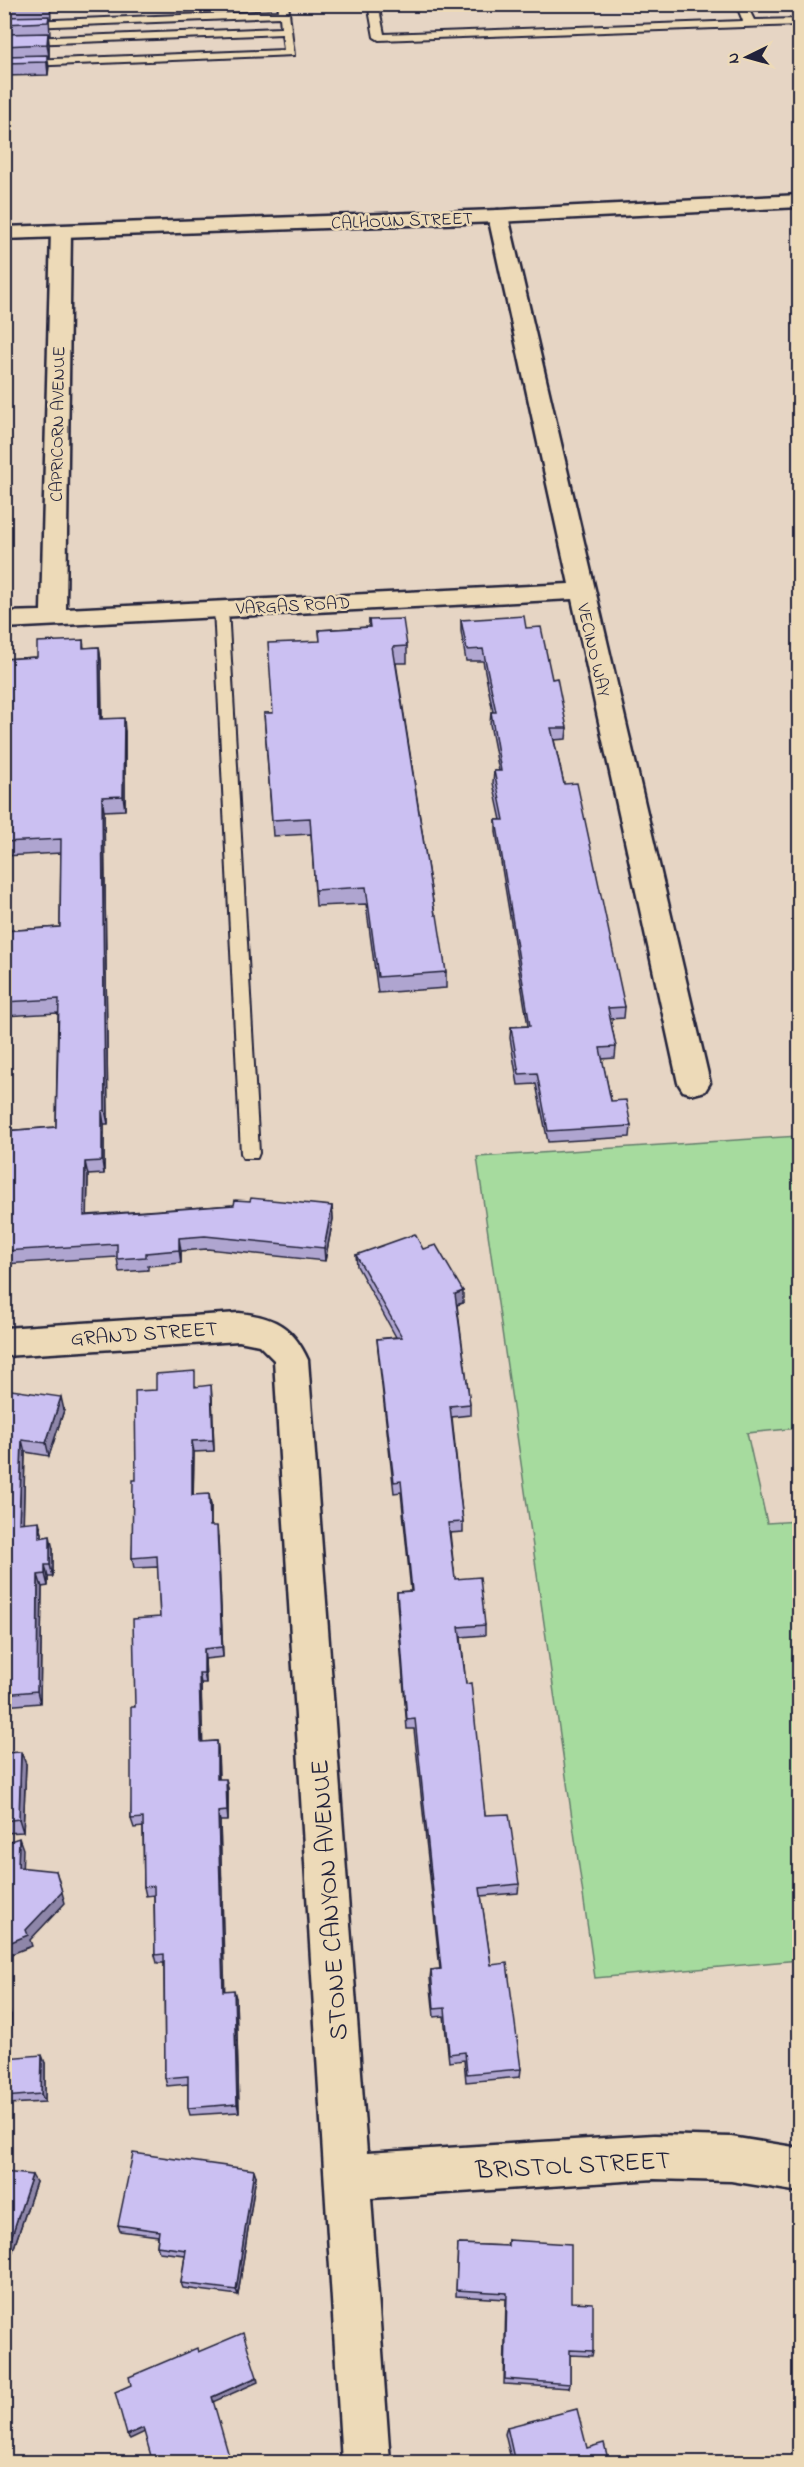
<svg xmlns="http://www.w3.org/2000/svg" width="804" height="2467" font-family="'Indie Flower',sans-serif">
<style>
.green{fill:#a6db9e;stroke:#647e6c;stroke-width:1.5}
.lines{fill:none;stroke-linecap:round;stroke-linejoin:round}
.lane-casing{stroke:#22223b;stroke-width:4}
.street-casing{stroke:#22223b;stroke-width:5}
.secondary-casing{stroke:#22223b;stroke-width:5}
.lane{fill:#eddab8;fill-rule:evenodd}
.street{fill:#eddab8;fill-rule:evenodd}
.secondary{fill:#eddab8;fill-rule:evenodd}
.wall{fill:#afa5d0;stroke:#22223b;stroke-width:1.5}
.shaded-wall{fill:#8e86a9;stroke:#22223b;stroke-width:1.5}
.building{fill:#cbc0f2;stroke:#22223b;stroke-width:1.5}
.labels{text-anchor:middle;stroke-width:5;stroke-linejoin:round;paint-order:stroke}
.far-street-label{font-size:18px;fill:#22223b;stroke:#eddab8}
.street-label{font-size:21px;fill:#22223b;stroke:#eddab8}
.near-street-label{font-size:26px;fill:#22223b;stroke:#eddab8}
</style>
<rect width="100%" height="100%" fill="#e6d5c4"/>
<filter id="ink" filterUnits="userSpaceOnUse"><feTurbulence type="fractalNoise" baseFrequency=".0167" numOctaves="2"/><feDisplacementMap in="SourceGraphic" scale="12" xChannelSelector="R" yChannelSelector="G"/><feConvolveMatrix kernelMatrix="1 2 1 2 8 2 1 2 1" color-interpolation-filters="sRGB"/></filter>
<g filter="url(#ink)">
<polygon class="green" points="799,1136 799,1428 747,1433 767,1523 799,1521 799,1960 595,1978 477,1157"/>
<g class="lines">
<g class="lane-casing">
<g id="lane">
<polygon points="4,4 89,4 84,7 4,10"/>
<polygon points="278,4 288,4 294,55 4,67 4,61 284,50 282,34 4,45 4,39 281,28 280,17 4,28 4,22 279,11"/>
<polygon points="368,4 378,4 384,34 743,21 736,4 746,4 754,20 800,19 800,25 379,40 374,37"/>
<polygon points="221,604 228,608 259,1153 257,1158 243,1158 241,1153 214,608"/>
</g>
</g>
<g class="street-casing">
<g id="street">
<polygon points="498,210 505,212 508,216 710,1083 705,1091 694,1094 683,1091 678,1083 572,599 4,628 4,612 41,611 51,231 54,227 68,227 71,231 66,609 569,584 488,216 491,212"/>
<path d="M239,1313c36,4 54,14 69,47l59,793 287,-18 77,2 69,11v44l-69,-11 -77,-2 -283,19 19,264h-48l-68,-1102 -15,-15 -20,-4 -235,15v-28z"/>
</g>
</g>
<g class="secondary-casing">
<polygon id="secondary" points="800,195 800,207 498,222 4,239 4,227 498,210"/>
</g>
<use href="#lane" class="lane"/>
<use href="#street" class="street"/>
<use href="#secondary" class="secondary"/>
</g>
<g class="wall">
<polygon points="4,4 50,4 51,18 49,18 50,35 48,35 49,45 49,57 47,57 48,75 4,76"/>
<polygon points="369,620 407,646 407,663 396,663 435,915 446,972 446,988 378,993 366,904 316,906 311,834 273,836 264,713 273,713 320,641 319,630 369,627"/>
<polygon points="461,620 526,628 552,679 567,728 566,739 554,740 564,784 625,1007 624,1018 610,1019 616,1047 615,1058 602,1059 611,1101 631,1126 630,1137 548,1142 536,1084 518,1085 510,1038 511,1027 528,1026 496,832 496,820 501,820 493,783 494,771 499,771 490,724 491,712 493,712 483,661 466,661 461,631"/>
<polygon points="83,640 84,648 99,647 101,661 102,719 125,731 125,810 104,811 108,1124 104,1124 104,1174 88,1175 87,1215 234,1205 250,1201 332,1206 333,1219 325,1261 207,1249 181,1251 181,1263 148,1266 148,1270 119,1272 117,1257 4,1264 4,1131 56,1127 58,1013 4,1016 4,931 60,927 61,853 4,856 4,659 37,657"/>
<polygon points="423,1249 463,1303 457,1305 470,1404 470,1415 452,1417 463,1522 463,1532 450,1533 455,1579 485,1625 485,1635 461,1637 466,1684 485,1815 519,1884 518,1893 481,1896 491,1965 521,2069 520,2077 466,2082 464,2060 449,2062 444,2016 434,2017 430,1978 431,1970 440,1969 414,1729 407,1729 397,1603 397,1592 411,1591 401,1492 394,1493 378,1350 377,1339 396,1337 357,1266 356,1255"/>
<polygon points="196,1386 212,1397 214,1451 194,1452 193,1495 211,1505 211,1526 218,1537 223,1657 205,1659 206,1683 201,1683 202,1742 217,1741 218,1750 219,1779 228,1788 228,1821 220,1821 224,1991 236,1998 239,2112 190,2115 188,2108 188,2084 167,2086 165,2078 164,1963 157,1963 155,1955 154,1895 146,1896 144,1887 143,1827 134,1828 131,1819 135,1707 160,1617 158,1567 134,1568 132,1558 136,1480"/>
<polygon points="4,1389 64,1410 49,1456 25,1452 23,1522 42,1533 42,1537 53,1549 53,1577 48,1577 48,1586 42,1587 40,1703 4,1706"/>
<polygon points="4,1753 26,1764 23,1832 4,1833"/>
<polygon points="4,2007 8,2007 11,2015 9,2058 45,2063 45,2102 8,2104 7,2172 36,2182 4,2277"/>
<polygon points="256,2176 238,2295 183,2288 181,2283 185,2255 159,2252 157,2246 158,2236 120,2231 118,2225"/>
<polygon points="508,2240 571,2302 593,2351 592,2356 570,2355 570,2384 569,2388 504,2384 506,2299 456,2296 458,2244 507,2246"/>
<polygon points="507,2427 587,2448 609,2463 512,2463 505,2434"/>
</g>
<g class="shaded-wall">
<polygon points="48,33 49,45 49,57 47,44"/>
<polygon points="47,55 49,67 48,75 47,62"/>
<polygon points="99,647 101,661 102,733 100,719"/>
<polygon points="124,718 125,731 125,810 123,796"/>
<polygon points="102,797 104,811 108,1124 105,1110"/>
<polygon points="102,1111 104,1124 104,1174 102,1161"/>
<polygon points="85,1162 88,1175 87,1229 84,1216"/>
<polygon points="332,1206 333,1219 325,1261 324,1248"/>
<polygon points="179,1238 181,1251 181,1263 179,1250"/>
<polygon points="463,1291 463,1303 455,1305 455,1294"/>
<polygon points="211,1385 212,1397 214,1451 213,1440"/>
<polygon points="61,1397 64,1410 49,1456 46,1443"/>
<polygon points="22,1440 25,1452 23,1535 19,1523"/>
<polygon points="192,1441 194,1452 193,1506 192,1495"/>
<polygon points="209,1494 211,1505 211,1537 210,1526"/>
<polygon points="39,1521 42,1533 42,1550 39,1538"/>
<polygon points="217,1526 218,1537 223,1657 222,1647"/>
<polygon points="50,1536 53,1549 53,1577 50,1565"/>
<polygon points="45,1565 48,1577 48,1586 45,1574"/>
<polygon points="38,1575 42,1587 40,1703 37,1691"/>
<polygon points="204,1649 205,1659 206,1683 204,1673"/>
<polygon points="199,1673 201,1683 203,1752 201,1742"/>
<polygon points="217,1741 218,1750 219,1789 217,1779"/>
<polygon points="21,1752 26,1764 23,1832 19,1819"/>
<polygon points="226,1779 228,1788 228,1821 227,1811"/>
<polygon points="218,1812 220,1821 225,1999 223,1991"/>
<polygon points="19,1838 23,1849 22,1878 18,1867"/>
<polygon points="56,1871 65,1903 30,1940 32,1946 4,1957 4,1945 26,1930"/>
<polygon points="234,1990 236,1998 239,2112 237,2104"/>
<polygon points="8,2007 11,2015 9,2066 5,2058"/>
<polygon points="42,2055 45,2063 45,2102 41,2094"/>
<polygon points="4,2097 8,2104 7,2179 4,2174"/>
<polygon points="254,2170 256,2176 238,2295 236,2290"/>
<polygon points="32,2175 36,2182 4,2277 4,2259"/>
<polygon points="257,2377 258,2382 213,2402 212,2397"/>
<polygon points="143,2428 145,2432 130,2439 127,2435"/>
</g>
<g class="building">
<polygon points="4,4 49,4 4,7"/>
<polygon points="49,16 48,22 4,24 4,17"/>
<polygon points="48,33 47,44 4,46 4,34"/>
<polygon points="47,55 47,62 4,63 4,56"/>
<polygon points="524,616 526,628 541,627 552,679 557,678 567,728 551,728 564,784 577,783 625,1007 608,1008 616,1047 600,1048 611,1101 626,1100 631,1126 548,1131 537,1073 519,1074 511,1027 530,1026 496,820 504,820 494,771 501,771 491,712 496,712 483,649 467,650 461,620"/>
<polygon points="403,619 407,646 393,647 435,915 437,915 446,972 378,977 366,887 315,890 310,818 272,820 264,713 273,713 268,643 320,641 319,630 370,627 369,620"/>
<polygon points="83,640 83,648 99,647 100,719 124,718 123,796 102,797 105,1110 102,1111 102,1161 85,1162 84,1216 234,1205 235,1200 250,1201 251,1198 332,1206 324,1248 205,1236 179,1238 179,1250 146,1253 146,1257 117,1259 117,1244 4,1251 4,1131 56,1127 59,999 4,1002 4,931 60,927 61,839 4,842 4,659 37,657 37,642"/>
<polygon points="415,1234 423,1249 436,1245 463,1291 455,1294 470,1404 450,1406 463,1522 448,1523 455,1579 480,1577 485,1625 459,1627 466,1684 471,1683 485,1815 509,1814 519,1884 480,1888 491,1965 507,1963 521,2069 467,2074 465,2052 449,2054 445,2008 434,2009 431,1970 441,1969 415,1719 407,1720 397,1592 412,1591 401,1481 394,1482 377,1339 402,1337 356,1255"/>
<polygon points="195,1371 195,1387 211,1385 213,1440 192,1441 192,1495 209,1494 210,1526 217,1526 222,1647 204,1649 204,1673 199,1673 201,1742 217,1741 217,1779 226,1779 227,1811 218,1812 223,1991 234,1990 237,2104 188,2108 188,2076 165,2078 164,1954 155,1955 154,1886 144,1887 143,1818 131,1819 131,1707 135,1707 133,1619 160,1617 157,1556 132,1558 133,1480 136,1480 135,1391 156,1390 156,1374"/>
<polygon points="4,1389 61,1397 46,1443 22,1440 19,1523 39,1521 39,1538 50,1536 50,1565 45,1565 45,1574 38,1575 37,1691 4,1694"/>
<polygon points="21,1752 19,1819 4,1821 4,1753"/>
<polygon points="19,1838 18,1867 56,1871 62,1892 26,1930 28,1935 4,1945 4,1843"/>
<polygon points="4,2007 8,2007 5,2058 42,2055 41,2094 4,2097"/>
<polygon points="133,2153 254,2170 236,2290 181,2283 186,2250 157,2246 159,2231 118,2225"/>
<polygon points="4,2172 32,2175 4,2259"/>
<polygon points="508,2240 571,2244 571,2302 593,2303 593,2351 570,2350 570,2384 505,2379 507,2293 456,2290 458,2244 508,2246"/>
<polygon points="243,2333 257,2377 212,2397 231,2463 153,2463 143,2428 127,2435 115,2392 131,2385 129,2377 197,2348 198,2352"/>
<polygon points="577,2409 587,2448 604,2443 609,2463 515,2463 507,2427"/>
</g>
</g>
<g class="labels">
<g class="far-street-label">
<text transform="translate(402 220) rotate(-2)" y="6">CALHOUN STREET</text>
<text transform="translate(57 424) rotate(-89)" y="6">CAPRICORN AVENUE</text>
<text transform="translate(293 605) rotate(-3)" y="6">VARGAS ROAD</text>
<text transform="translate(594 650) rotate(77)" y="6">VECINO WAY</text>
</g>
<g class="street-label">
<text transform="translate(144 1333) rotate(-4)" y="7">GRAND STREET</text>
</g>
<g class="near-street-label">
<text transform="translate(328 1900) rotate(-94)" y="9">STONE CANYON AVENUE</text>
<text transform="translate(573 2164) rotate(-3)" y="9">BRISTOL STREET</text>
</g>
</g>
<rect width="804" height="2467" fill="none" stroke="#eddab8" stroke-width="24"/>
<rect x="12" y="12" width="780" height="2443" fill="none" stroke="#22223b" stroke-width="2" filter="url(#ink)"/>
<g transform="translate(747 57) rotate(265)" stroke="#eddab8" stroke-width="4.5" paint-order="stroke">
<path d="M0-4.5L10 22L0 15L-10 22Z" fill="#22223b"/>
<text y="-9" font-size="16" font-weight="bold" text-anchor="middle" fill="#22223b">N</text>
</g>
</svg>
